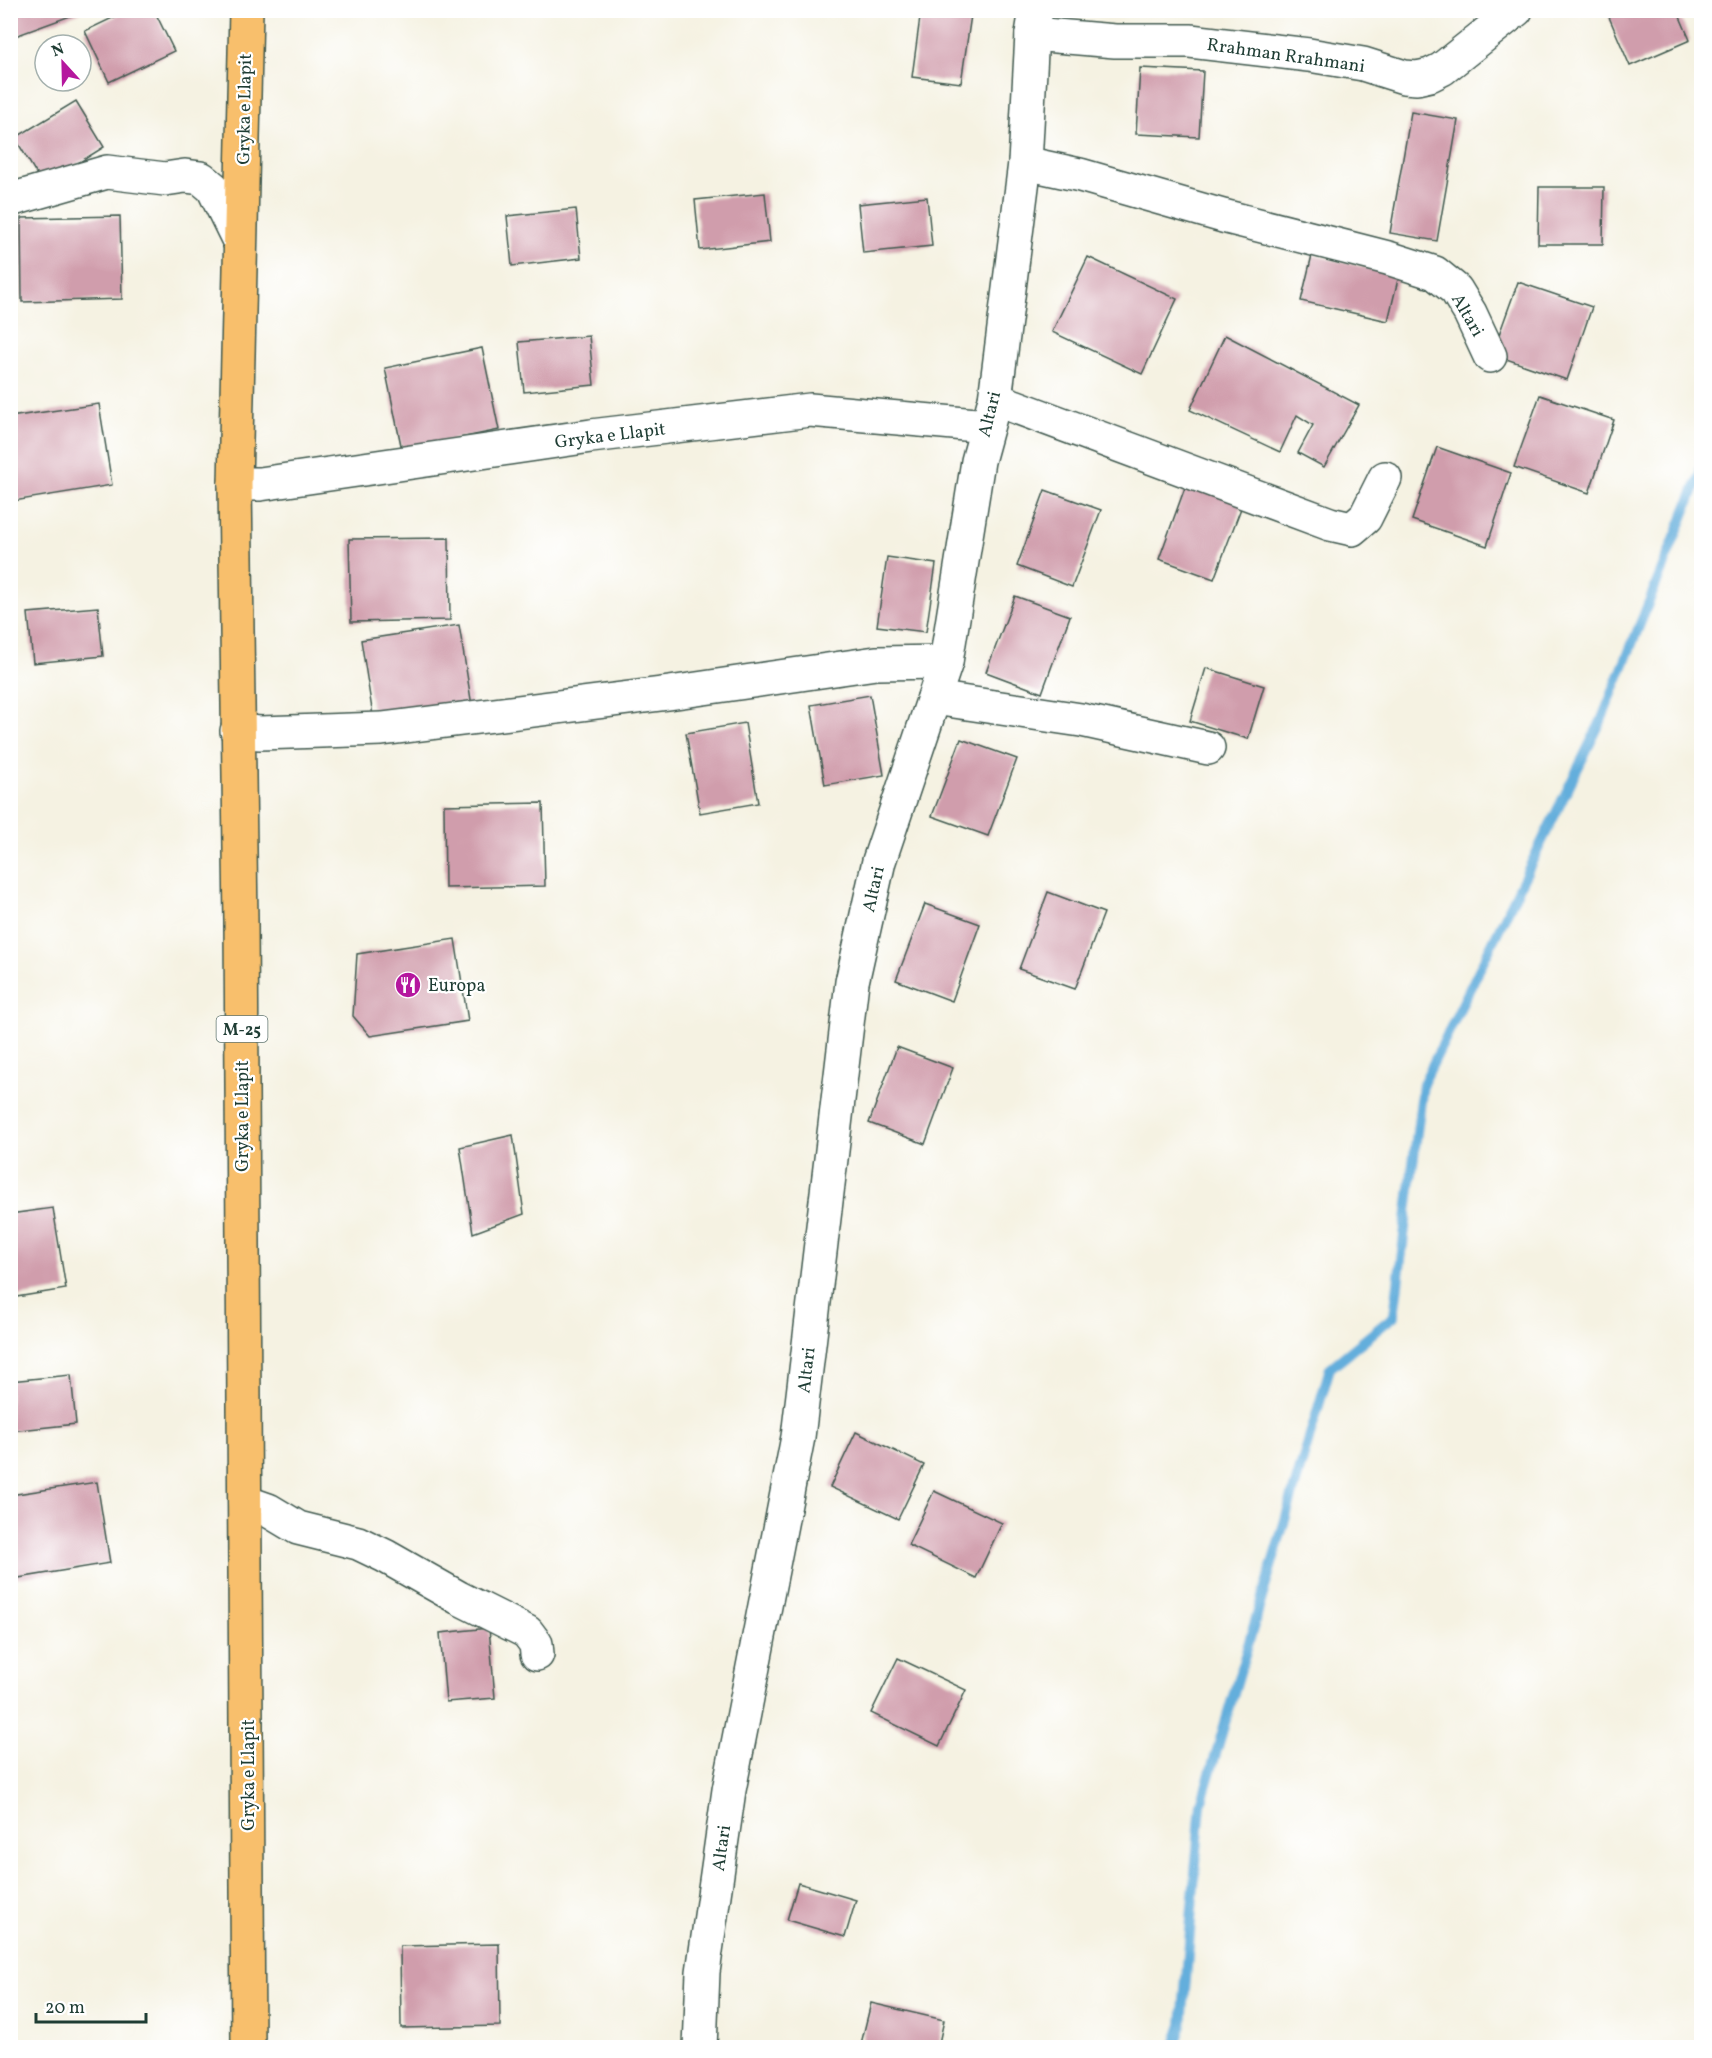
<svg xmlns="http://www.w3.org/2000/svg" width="1712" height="2058" font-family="Vollkorn,serif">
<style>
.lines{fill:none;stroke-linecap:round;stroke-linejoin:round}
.stream{stroke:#63aedc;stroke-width:10}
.building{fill:#d09dac}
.minor-casing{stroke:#3f584e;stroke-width:36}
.major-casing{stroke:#3f584e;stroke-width:36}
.minor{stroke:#fff;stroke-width:33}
.major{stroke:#f8bf6c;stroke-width:33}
.labels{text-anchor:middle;stroke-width:4.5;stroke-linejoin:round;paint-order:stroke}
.shield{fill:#fff;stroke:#627771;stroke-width:1.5}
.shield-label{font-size:16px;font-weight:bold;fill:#1f3d34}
.street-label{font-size:18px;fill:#1f3d34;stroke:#fff}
.poi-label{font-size:18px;fill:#1f3d34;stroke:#fff;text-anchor:start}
</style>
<rect width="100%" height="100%" fill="#fff"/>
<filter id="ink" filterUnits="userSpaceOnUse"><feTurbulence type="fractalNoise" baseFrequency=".0167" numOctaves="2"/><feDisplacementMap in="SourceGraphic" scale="12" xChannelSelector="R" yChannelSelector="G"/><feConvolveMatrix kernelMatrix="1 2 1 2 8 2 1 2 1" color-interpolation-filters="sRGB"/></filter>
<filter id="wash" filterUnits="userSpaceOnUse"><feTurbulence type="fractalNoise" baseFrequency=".008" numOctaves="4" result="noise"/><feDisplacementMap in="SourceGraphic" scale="24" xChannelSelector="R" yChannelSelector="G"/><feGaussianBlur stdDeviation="1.35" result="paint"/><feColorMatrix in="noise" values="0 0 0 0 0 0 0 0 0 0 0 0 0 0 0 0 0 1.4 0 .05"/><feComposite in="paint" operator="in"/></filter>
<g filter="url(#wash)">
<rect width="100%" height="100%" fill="#f5f2e2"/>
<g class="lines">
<polyline class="stream" points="1174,2048 1182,2025 1201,1804 1330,1368 1394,1316 1423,1084 1601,721 1700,475 1702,454"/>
</g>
<g id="blocks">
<g class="building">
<polygon points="10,10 83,10 84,11 10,38"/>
<polygon points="129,10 154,10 174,51 109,82 85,31"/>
<polygon points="921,10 942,10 971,15 961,83 912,77"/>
<polygon points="1606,10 1677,10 1690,40 1630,66"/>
<polygon points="1140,68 1203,71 1199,137 1136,134"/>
<polygon points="76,101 104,147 43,185 15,138"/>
<polygon points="1411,112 1458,120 1437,241 1390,233"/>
<polygon points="1539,187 1604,187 1603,244 1538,244"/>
<polygon points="765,193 770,242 700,250 695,200"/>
<polygon points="927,197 932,246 863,253 858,204"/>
<polygon points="576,209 581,258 512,266 507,216"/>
<polygon points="120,216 122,299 22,302 21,218"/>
<polygon points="1312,255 1399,275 1388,321 1301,301"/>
<polygon points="1088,257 1177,299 1142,374 1052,332"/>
<polygon points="1518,282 1592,307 1567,380 1492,354"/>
<polygon points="1225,335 1359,405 1324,467 1298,453 1313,425 1297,415 1280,452 1190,410"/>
<polygon points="589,336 594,385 524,392 519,342"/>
<polygon points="482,348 499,430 402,450 385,368"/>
<polygon points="1540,395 1614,420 1589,493 1514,467"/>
<polygon points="99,404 112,485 14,501 10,481 10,417"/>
<polygon points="1437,447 1511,473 1487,546 1412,520"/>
<polygon points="1187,482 1243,503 1214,579 1159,559"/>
<polygon points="1045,490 1101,510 1072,587 1017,566"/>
<polygon points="449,538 450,620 351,622 349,539"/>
<polygon points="887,557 936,564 926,632 877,626"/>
<polygon points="1015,596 1070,616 1042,693 986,672"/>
<polygon points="98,607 103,656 33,663 28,613"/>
<polygon points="459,625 472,706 374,722 361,640"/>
<polygon points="1206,668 1264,686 1248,739 1190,721"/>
<polygon points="870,695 884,775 825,785 811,705"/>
<polygon points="745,723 758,803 700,813 686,733"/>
<polygon points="961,739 1017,759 988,836 932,816"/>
<polygon points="543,803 545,886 445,888 444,805"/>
<polygon points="1048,892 1104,913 1075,989 1019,969"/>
<polygon points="925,904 980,924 952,1001 896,980"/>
<polygon points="455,939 468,1021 370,1036 353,1016 357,954"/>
<polygon points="897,1047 953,1068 925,1144 869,1123"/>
<polygon points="513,1135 524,1214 473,1233 460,1147"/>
<polygon points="53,1208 66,1289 10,1298 10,1214"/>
<polygon points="71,1375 76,1424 10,1431 10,1381"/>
<polygon points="856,1432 924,1465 898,1519 830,1487"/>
<polygon points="97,1482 110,1563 12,1579 10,1495"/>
<polygon points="934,1491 1002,1523 976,1578 908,1545"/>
<polygon points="489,1628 495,1698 446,1702 440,1633"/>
<polygon points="898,1658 966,1690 939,1746 871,1713"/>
<polygon points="798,1883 856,1900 845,1937 787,1920"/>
<polygon points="499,1944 500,2026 401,2028 400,1946"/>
<polygon points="871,2003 944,2020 938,2048 860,2048"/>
</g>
</g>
</g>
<g filter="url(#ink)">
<use href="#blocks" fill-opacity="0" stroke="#3f584e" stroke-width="1.5"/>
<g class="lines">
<g class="minor-casing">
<g id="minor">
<polyline points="1032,34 1115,41 1190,41 1309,55 1363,64 1404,77 1417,78 1430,75 1442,69 1516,10"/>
<polyline points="1025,163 1080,175 1223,216 1388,258 1435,273 1456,290 1470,313 1490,356"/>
<polyline points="10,200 107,172 165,179 185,176 201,178 213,188 240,243"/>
<polyline points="995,399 1330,524 1352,529 1365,518 1385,478"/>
<polyline points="235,484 260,484 591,436 810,410 987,426"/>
<polyline points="934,698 1081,720 1208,748"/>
<polyline points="237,731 260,733 382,729 669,693 876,663 946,662"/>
<polyline points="245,1502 268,1510 298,1528 358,1543 385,1556 459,1598 527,1632 536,1644 537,1654"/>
<polyline points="700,2048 703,1972 729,1790 798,1437 852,982 879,861 946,662 978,461 995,399 1025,163 1032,34 1036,10"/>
</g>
</g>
<g class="major-casing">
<polyline id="major" points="246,10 235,484 241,922 248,2048"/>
</g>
<use href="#minor" class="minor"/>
<use href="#major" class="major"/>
</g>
</g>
<defs>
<g id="restaurant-disc" transform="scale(1.35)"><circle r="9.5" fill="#b5179e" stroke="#fff"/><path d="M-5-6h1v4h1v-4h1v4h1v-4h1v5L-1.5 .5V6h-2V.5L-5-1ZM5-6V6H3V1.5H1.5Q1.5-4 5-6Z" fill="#fff"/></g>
</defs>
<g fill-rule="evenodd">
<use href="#restaurant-disc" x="408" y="985"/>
</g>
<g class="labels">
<rect class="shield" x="216.5" y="1016" width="51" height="26" rx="4.5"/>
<g class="shield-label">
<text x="242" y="1035">M-25</text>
</g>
<g class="street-label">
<text transform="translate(1286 55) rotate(8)" y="6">Rrahman Rrahmani</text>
<text transform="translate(244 109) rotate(-89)" y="6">Gryka e Llapit</text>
<text transform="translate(1468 315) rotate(60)" y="6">Altari</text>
<text transform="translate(989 414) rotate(-76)" y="6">Altari</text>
<text transform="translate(610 435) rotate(-7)" y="6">Gryka e Llapit</text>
<text transform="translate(873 889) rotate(-77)" y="6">Altari</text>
<text transform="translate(242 1116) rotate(-90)" y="6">Gryka e Llapit</text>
<text transform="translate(806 1370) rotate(-83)" y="6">Altari</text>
<text transform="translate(248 1775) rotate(-90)" y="6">Gryka e Llapit</text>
<text transform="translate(721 1848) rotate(-82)" y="6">Altari</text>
</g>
<g class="poi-label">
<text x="428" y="991">Europa</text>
</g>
</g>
<rect width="1712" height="2058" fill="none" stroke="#fff" stroke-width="36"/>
<g transform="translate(63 63) rotate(338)"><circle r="28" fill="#ffffff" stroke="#a5b1ae" stroke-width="1.5"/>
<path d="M0-4.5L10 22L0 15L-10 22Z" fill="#b5179e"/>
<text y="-9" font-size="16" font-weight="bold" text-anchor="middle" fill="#1f3d34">N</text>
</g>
<path d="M36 2013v9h110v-9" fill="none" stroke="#1f3d34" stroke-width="3"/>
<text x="45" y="2013" font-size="18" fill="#1f3d34" stroke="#ffffff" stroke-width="4.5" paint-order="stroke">20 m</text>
</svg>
